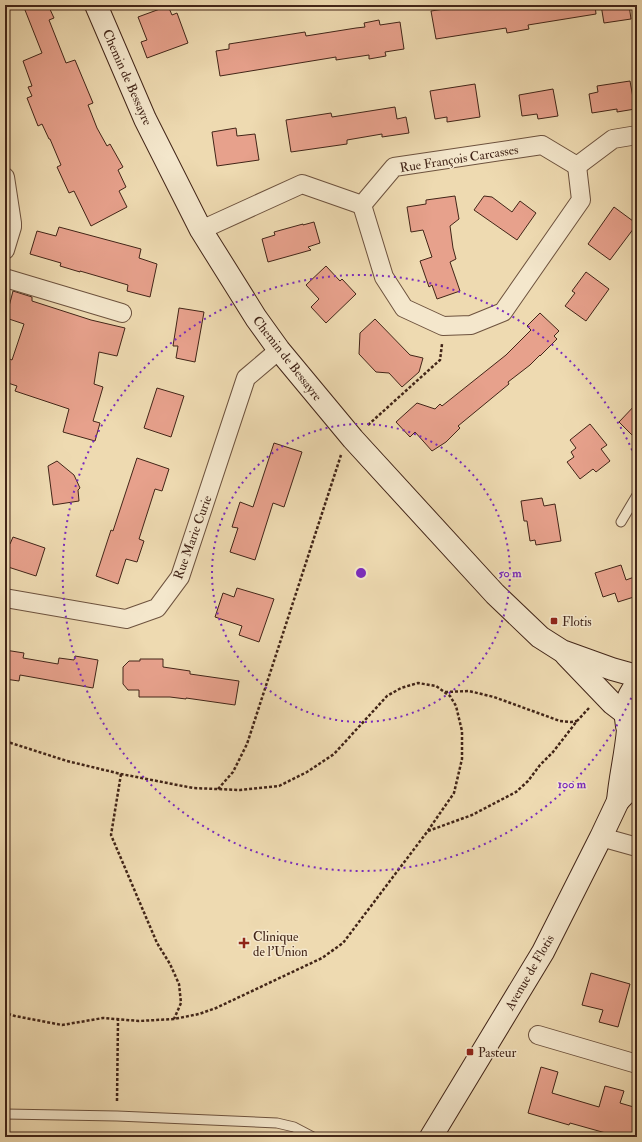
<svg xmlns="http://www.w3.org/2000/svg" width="642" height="1142" font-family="'IM FELL Double Pica',serif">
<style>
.building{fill:#e7a18c;stroke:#422518}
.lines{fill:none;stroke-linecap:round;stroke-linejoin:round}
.lane-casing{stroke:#6d523e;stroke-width:11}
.street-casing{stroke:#6d523e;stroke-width:20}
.secondary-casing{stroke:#422518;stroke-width:24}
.path{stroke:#422518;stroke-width:2.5;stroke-dasharray:3 2;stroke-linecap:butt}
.lane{stroke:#f4e7cc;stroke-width:9}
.street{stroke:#f4e7cc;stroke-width:18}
.secondary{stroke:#f4e7cc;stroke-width:22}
.ring{fill:none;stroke:#7b2cbf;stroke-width:2;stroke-dasharray:2 4}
.poi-dot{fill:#8f2418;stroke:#f4e7cc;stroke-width:1.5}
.labels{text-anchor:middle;stroke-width:3;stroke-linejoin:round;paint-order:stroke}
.street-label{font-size:13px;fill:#422518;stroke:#f4e7cc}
.poi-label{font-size:13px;fill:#422518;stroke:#f4e7cc;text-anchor:start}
.centre{fill:#7b2cbf;stroke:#f4e7cc;stroke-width:2}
.ring-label{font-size:12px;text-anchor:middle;font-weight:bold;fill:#7b2cbf;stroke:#f4e7cc;stroke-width:3;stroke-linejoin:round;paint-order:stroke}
</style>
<rect width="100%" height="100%" fill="#eedab1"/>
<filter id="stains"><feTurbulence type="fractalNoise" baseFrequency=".005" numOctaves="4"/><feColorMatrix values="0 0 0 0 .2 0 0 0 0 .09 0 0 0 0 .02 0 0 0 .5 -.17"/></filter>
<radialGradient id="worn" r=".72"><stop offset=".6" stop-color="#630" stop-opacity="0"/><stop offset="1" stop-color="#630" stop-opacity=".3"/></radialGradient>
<g class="building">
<polygon points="23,5 48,5 54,18 49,20 66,63 75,60 93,103 88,105 97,128 107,146 110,144 123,167 118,170 126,187 119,191 127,207 91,226 74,191 69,193 57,167 61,165 50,139 49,139 42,124 38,126 27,98 32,96 28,87 32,86 23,61 42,53"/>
<polygon points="471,5 595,5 596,14 528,25 529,29 507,33 506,28 436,39 431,11"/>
<polygon points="601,5 629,5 631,19 604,23"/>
<polygon points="168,6 172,15 177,13 188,43 147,58 141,42 147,40 138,17"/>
<polygon points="379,20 380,25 400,22 404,49 385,52 386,56 369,59 369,55 336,60 336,57 220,76 216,51 229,49 229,44 305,32 306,36 356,28 365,27 364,23"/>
<polygon points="630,81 635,109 617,112 617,109 592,113 589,94 598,92 597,86"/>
<polygon points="475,84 480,117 447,122 447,117 435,119 430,91"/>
<polygon points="553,89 558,116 538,119 537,114 522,116 519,95"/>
<polygon points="395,107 397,119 406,117 409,133 382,137 382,134 347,140 347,144 291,152 286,120 331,113 332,117"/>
<polygon points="236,128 237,136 255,134 259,160 217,166 212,132"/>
<polygon points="455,196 459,219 450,226 453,248 456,259 450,262 460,291 437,299 432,285 429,287 420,261 432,257 423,230 411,232 407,207 426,204 426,200"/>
<polygon points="484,196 492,197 512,212 520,201 536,213 517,240 474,210"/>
<polygon points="614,207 637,224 610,260 588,244"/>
<polygon points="314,222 320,243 308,247 311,250 268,262 262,239 275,235 274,232 303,224 303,225"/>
<polygon points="59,227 141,249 139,258 157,264 150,297 127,291 128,285 80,271 80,272 60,266 61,263 30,254 37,231 56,236"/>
<polygon points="326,266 340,281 342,279 356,294 326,323 311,307 319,299 306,285"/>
<polygon points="586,272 609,289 586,321 565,306 575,293 572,291"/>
<polygon points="13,291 32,297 32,301 91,320 125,328 117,356 99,352 94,384 103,387 93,421 100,423 95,441 63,432 69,409 15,391 17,386 5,382 5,357 12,360 24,324 6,318"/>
<polygon points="179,308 204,312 195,362 176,358 178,346 173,346"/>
<polygon points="540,313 559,331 554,336 557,339 540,356 540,355 530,365 508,382 509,384 458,426 460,428 446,442 432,451 415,432 410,437 396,422 417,403 435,409 440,404 442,406 506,355 531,330 527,326"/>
<polygon points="375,319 410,355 423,358 419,372 402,387 389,373 376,372 359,354 360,333"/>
<polygon points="157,388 184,396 171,437 144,428"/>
<polygon points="637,403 637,440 619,422"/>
<polygon points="590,424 607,445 601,449 610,461 596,472 593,469 580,479 567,462 574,457 571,452 576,448 570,440"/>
<polygon points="274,443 302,452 284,507 273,503 255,560 230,552 238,528 232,527 240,502 253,507"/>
<polygon points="137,458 169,469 162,491 155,489 139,539 144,541 137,562 126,559 118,584 96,576 111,530 113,531"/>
<polygon points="57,461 74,475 80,488 78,490 79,501 53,505 48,466"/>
<polygon points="542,498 544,506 555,504 561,541 536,545 535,540 530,541 527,521 524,521 521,501"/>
<polygon points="13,537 45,548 36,576 5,566 5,542 10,544"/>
<polygon points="621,565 626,580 637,576 637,596 618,602 615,593 603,597 595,573"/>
<polygon points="237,588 274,599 259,642 239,635 242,626 215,617 223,593 234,597"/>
<polygon points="5,650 24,653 23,658 58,664 59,658 74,660 75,656 98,660 93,688 20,675 19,681 5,679"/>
<polygon points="140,659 163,659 163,667 190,671 190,674 239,681 235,705 186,698 186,699 170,697 139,697 139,690 128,690 123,684 123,667 129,661 140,661"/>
<polygon points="591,973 630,984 618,1027 599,1022 603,1010 582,1005"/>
<polygon points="541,1067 558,1072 552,1093 599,1107 605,1086 624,1091 620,1103 637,1108 637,1121 633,1137 620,1137 570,1123 569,1125 528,1113"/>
</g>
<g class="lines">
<g class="lane-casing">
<g id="lane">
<polyline points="621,522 637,495"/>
<polyline points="5,1114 117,1116 277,1123 294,1127 313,1137"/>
</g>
</g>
<g class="street-casing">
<g id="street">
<polyline points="5,177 12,223 12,227 5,250"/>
<polyline points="362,205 384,277 404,308 443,326 471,325 503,312 581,200 577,166"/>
<polyline points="201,230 302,184 362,205 394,167 542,145 577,166 613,139 637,135"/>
<polyline points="5,278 122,313"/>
<polyline points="5,598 126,619 157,608 180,577 246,378 279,350"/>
<polyline points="601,837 637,847"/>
<polyline points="538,1035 637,1064"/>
</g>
</g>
<g class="secondary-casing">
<g id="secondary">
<polyline points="96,5 145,119 201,230 256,318 279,350 353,439 495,594 540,637 562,651 612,669 637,676"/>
<polyline points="566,655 612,703 625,713"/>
<path d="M627,726c-3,-18 -2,-27 10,-42"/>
<path d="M618,801c2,-24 8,-47 10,-71"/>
<polyline points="431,1137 543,952 601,837 618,801 637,781"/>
</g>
</g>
<g class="path">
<polyline points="368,425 440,360 442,344"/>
<polyline points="445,692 469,691 494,697 560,721 571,722 577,721"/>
<polyline points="5,742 11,743 67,761 121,774 193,788 240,790 279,786 307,772 334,754 387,696 401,688 418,683 436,686 450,696 456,706 462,731 462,759 454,793 427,832 343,943 322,958 216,1008 199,1014 174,1019 139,1021 103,1018 62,1025 15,1016 5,1013"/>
<polyline points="121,774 111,835 157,943 170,964 179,984 181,1003 174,1019"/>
<polyline points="218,789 233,772 247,744 341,455"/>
<polyline points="428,831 472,815 516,792 528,781 540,765 553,752 577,721 589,708"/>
<polyline points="117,1101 118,1020"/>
</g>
<use href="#lane" class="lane"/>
<use href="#street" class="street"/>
<use href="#secondary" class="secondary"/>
</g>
<g class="ring">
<circle cx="361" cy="573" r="149"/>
<path d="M636 687A298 298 0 1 1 636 459"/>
</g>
<g class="poi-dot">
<rect x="550" y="617" width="8" height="8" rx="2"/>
<path d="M242 937h4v4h4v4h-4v4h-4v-4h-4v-4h4z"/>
<rect x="466" y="1048" width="8" height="8" rx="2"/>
</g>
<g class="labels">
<g class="street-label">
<text transform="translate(128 77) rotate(66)" y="5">Chemin de Bessayre</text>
<text transform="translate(459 158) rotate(-9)" y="5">Rue François Carcasses</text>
<text transform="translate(288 358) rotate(52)" y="5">Chemin de Bessayre</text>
<text transform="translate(192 537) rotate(-70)" y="5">Rue Marie Curie</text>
<text transform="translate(529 972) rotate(-60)" y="5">Avenue de Flotis</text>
</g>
<g class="poi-label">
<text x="562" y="626">Flotis</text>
<text x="253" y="941">Clinique<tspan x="253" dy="15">de l'Union</tspan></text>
<text x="478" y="1057">Pasteur</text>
</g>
</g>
<circle cx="361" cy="573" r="6" class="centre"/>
<g class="ring-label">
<text x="510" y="577">50 m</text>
<text x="572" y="788">100 m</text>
</g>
<rect width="642" height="1142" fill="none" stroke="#eedab1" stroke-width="20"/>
<rect x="6" y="6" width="630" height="1130" fill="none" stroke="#422518" stroke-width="2"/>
<rect x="10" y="10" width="622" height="1122" fill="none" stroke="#422518"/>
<rect width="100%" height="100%" filter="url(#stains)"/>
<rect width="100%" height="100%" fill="url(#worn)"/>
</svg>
